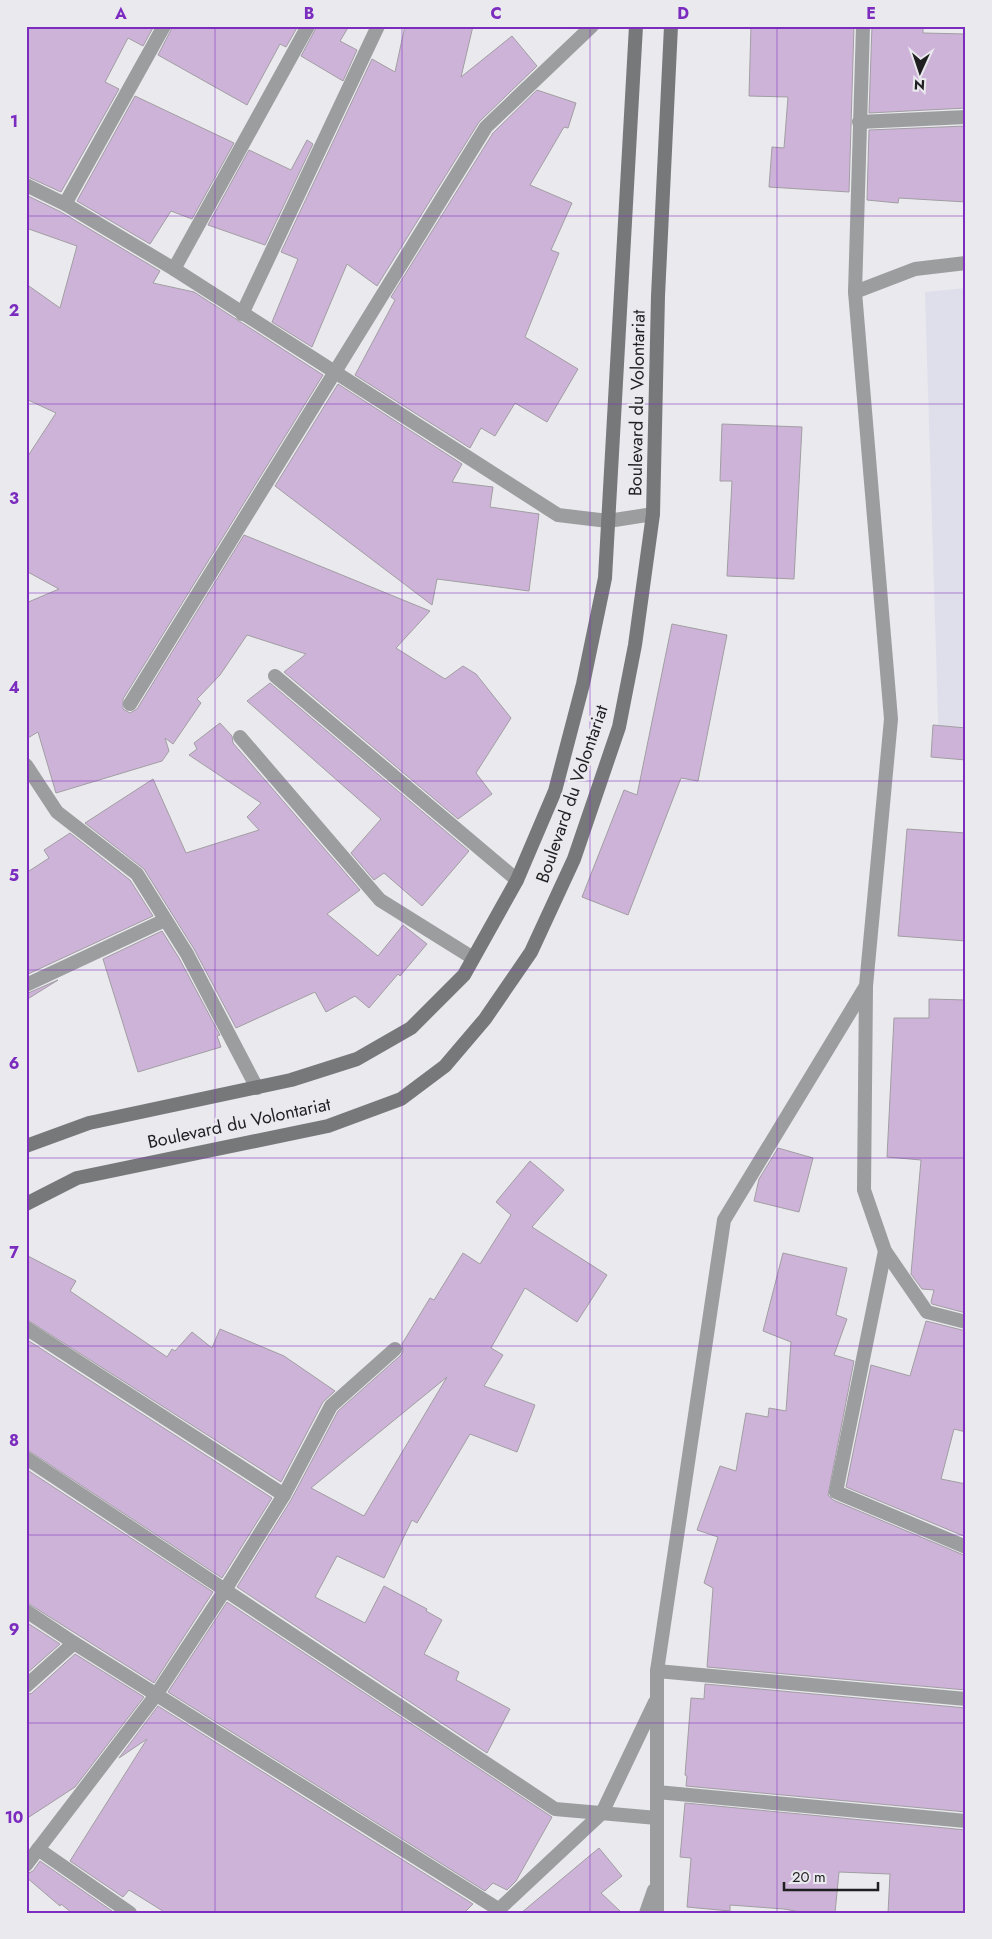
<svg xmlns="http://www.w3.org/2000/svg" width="992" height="1939" font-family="Jost,sans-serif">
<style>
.built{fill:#dedfeb}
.building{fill:#ceb3d9;stroke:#a19ea2;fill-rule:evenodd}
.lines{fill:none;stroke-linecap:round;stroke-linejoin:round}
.minor{stroke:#9b9d9e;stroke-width:14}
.secondary{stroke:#76787a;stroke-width:14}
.grid{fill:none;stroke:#7b2cbf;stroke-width:1;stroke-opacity:0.55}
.labels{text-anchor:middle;stroke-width:5;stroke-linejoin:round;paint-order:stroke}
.street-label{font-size:18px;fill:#1f1f21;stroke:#e9e9ee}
.neatline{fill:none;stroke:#7b2cbf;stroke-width:2}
.grid-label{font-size:16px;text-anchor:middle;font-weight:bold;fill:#7b2cbf}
</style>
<rect width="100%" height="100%" fill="#e9e9ee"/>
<polygon class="built" points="966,288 966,749 939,751 925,292"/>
<g class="building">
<polygon points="26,26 154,26 143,46 128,38 105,82 119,89 61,192 26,176"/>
<polygon points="173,26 298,26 286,47 280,44 247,105 158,55"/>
<polygon points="317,26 349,26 340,41 357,50 343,81 301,56"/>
<polygon points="405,26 473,26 461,77 512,36 537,66 479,122 377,286 347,264 312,347 272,322 298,259 281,252 372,59 395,72"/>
<polygon points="751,26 854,26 849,192 769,187 772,147 784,148 788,97 749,96"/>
<polygon points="872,26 923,26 923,33 966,34 966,108 869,113"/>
<polygon points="537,90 576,103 568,128 564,127 530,185 572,203 551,250 559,253 525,337 578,369 547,422 515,403 495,436 481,428 470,448 355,375 395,300 391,297 493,133"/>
<polygon points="135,96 234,143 192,219 171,211 150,244 77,201"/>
<polygon points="966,126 966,202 899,198 898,203 867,200 869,130"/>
<polygon points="307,140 313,144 265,245 208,225 249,150 291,170"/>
<polygon points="26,195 61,212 160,271 153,283 194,292 323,375 123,699 123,709 130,713 137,709 244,535 430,611 396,648 445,679 463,666 476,674 511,718 476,773 492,794 458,819 284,672 306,654 247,635 220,675 197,699 201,703 173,744 165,738 169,751 162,761 56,793 38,732 26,739 26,603 59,589 26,571 26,459 56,413 26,399 26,284 60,308 77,246 26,228"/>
<polygon points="338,384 462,464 452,482 493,487 490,507 539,514 529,591 437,579 432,605 275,486"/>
<polygon points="722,424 802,427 794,579 727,576 732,481 720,481"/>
<polygon points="672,624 727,635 698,781 681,778 628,915 582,897 624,790 637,795"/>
<polygon points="270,683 469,851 422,906 384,873 374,880 351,853 381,819 247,701"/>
<polygon points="220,723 232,736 233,743 360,890 327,914 378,956 403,925 427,944 400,976 398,974 369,1008 355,996 326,1012 315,992 236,1028 194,949 144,869 85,823 153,779 186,853 259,830 247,817 261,803 189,755 197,749 194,743"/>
<polygon points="933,725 966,728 966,760 931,757"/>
<polygon points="907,829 966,833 966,941 898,936"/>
<polygon points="70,833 130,880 153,916 26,975 26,873 49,858 44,850"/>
<polygon points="162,931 179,958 220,1035 217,1036 221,1047 138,1072 103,959"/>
<polygon points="58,980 26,1000 26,994"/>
<polygon points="929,999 966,1000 966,1313 932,1304 931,1302 934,1290 922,1289 911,1274 921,1160 887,1157 894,1018 929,1018"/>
<polygon points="778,1148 813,1158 799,1212 754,1201 759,1179"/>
<path d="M530,1161l34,29 -32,37 75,48 -30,47 -52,-34 -34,60 12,7 -19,31 51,19 -18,47 -47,-18 -53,89 -5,-3 -28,58 -47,-22 -22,41 50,26 19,-37 43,23 -1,2 16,9 -18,34 35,18 -3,8 54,29 -23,44 -250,-166 54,-87 47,-89 63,-56 2,-4 -1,-7 28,-46 4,2 29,-47 17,11 31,-49 -15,-13zM447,1377l-83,139 -53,-28z"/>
<polygon points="783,1253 847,1268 836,1315 847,1319 834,1355 854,1361 828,1495 833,1500 966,1556 966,1690 707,1667 713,1588 704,1583 718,1537 697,1530 720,1466 736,1471 746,1413 768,1417 769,1408 786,1411 791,1342 763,1331"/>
<polygon points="26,1255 76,1281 70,1291 167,1357 172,1349 175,1351 192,1332 212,1348 220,1329 284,1356 335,1391 323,1402 281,1482 26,1319"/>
<polygon points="926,1321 966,1331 966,1432 954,1429 941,1479 966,1484 966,1537 846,1487 871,1365 910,1376"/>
<polygon points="26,1339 272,1498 222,1578 26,1449"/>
<polygon points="26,1469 213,1592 154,1683 26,1602"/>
<polygon points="227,1602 552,1817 516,1881 507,1890 493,1883 485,1891 168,1692"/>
<polygon points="26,1622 60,1644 26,1674"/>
<polygon points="75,1654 144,1697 75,1787 26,1819 26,1695 32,1693"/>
<polygon points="705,1684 966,1708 966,1812 686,1786 687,1776 685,1775 691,1698 704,1699"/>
<polygon points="158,1706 473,1904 464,1913 166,1913 129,1890 123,1897 70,1861 147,1739 119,1758"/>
<polygon points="685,1803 966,1830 966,1913 888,1913 890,1874 839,1872 835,1913 806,1913 784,1909 730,1905 730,1911 687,1907 691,1858 680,1857"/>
<polygon points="599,1848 622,1876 601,1893 622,1913 521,1913"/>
<polygon points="40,1861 112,1911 110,1913 72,1913 61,1904 60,1906 26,1877 26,1874 33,1871"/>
</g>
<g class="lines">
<g class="minor">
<polyline points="859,122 966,117"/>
<polyline points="26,185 65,204 174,269 558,515 608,521 653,514"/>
<polyline points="65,204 164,26"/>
<polyline points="174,269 308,26"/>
<polyline points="855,292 863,26"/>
<polyline points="242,314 378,26"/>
<polyline points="275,676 517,880"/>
<polyline points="130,704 486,127 592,26"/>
<polyline points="240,737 380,900 473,958"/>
<polyline points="26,765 57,812 137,874 187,954 257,1088"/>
<polyline points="26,985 165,920"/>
<polyline points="866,987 864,1190 885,1251 927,1312 966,1322"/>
<polyline points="885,1251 836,1492 966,1547"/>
<polyline points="26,1328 284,1495"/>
<polyline points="26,1458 555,1809 657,1818"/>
<polyline points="26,1611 74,1643 498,1909"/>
<polyline points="657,1671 966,1699"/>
<polyline points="26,1686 74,1643"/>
<polyline points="657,1792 966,1821"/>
<polyline points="38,1849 130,1913"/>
<polyline points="26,1865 156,1695 225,1590 284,1495 331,1406 395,1349"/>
<polyline points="495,1913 602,1813 655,1702"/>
<polyline points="646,1913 654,1890"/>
<polyline points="657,1913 657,1671 724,1220 866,986 891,719 855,292 915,269 966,263"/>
</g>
<g class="secondary">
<polyline points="26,1146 89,1123 291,1080 357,1059 411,1028 464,975 517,880 555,791 583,684 605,578 636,26"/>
<polyline points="26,1204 77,1178 328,1126 401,1099 445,1066 485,1019 531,952 574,859 619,727 635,645 653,514 658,296 671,26"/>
</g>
</g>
<path class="grid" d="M215,26v1887M402,26v1887M590,26v1887M777,26v1887M26,216h940M26,404h940M26,593h940M26,781h940M26,970h940M26,1158h940M26,1346h940M26,1535h940M26,1723h940"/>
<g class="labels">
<g class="street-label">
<text transform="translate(637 403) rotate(-89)" y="6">Boulevard du Volontariat</text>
<text transform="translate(572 794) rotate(-71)" y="6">Boulevard du Volontariat</text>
<text transform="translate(239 1123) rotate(-12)" y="6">Boulevard du Volontariat</text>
</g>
</g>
<rect width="992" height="1939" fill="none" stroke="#e9e9ee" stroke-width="55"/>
<g transform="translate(920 72) rotate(183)" stroke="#e9e9ee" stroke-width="4" paint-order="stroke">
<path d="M0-4L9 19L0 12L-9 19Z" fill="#1f1f21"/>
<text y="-8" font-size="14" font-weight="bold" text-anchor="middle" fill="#1f1f21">N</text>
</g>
<path d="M784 1882v8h94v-8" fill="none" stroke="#1f1f21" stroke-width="2.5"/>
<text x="792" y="1882" font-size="15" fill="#1f1f21" stroke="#e9e9ee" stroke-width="4" paint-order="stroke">20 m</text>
<rect x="28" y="28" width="936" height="1884" class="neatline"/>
<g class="grid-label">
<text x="121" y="19">A</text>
<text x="309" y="19">B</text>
<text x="496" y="19">C</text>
<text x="683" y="19">D</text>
<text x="871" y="19">E</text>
<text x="14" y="127">1</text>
<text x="14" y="316">2</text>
<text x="14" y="504">3</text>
<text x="14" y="693">4</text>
<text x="14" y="881">5</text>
<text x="14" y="1069">6</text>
<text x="14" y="1258">7</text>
<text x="14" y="1446">8</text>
<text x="14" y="1635">9</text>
<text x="14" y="1823">10</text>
</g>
</svg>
